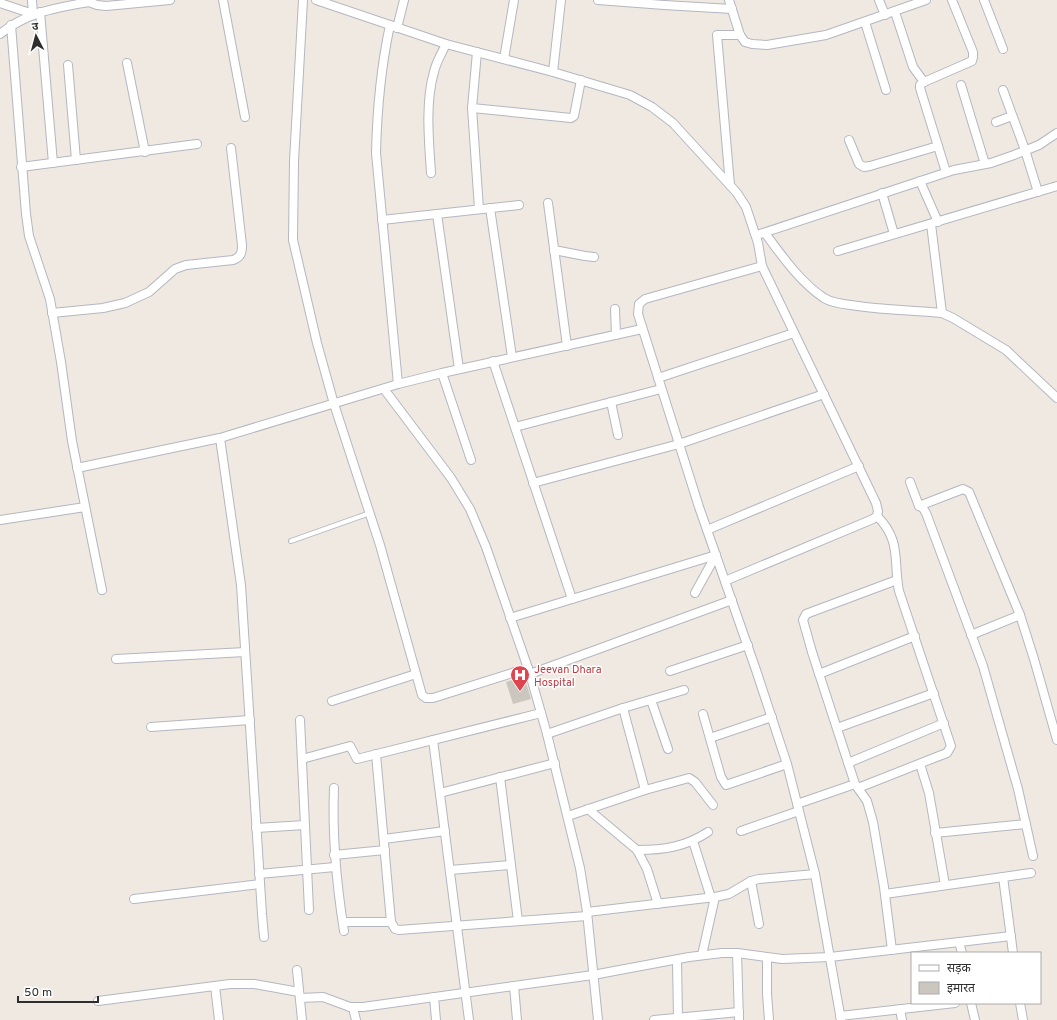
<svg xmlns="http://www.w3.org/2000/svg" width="1057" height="1020" font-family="Overpass,'Noto Sans Devanagari',sans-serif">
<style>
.building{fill:#cbc7bf}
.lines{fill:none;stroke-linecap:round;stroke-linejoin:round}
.service-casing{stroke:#b4b7c1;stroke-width:6}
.minor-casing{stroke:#b4b7c1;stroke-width:10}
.service{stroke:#fff;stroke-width:4}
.minor{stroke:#fff;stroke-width:8}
.labels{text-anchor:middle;stroke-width:3;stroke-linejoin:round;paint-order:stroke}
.health-label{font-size:11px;fill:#be3a42;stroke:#fff;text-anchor:start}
</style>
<rect width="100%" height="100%" fill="#efe9e1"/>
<polygon class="building" points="524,676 531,699 513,704 506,682"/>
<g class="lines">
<g class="service-casing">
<polyline id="service" points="291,541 370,513"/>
</g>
<g class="minor-casing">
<g id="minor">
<polyline points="88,0 89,2 97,5 106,6 170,0"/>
<polyline points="223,0 245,117"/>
<polyline points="303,0 294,161 293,240 317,343 334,404 380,545 422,695 426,698 433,698 528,668"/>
<polyline points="316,0 446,44 553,72 630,95 652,107 673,123 737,193 746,207 758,243 762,266 876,503 878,511 877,516 873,519 725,581"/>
<polyline points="598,0 664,5 732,9"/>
<polyline points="729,0 740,35 745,42 752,44 767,45 826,35 926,0"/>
<polyline points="879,0 885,15"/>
<polyline points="984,0 1003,49"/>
<polyline points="0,3 33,14 32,0"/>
<polyline points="40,12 53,163"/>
<polyline points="895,12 913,67 924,82"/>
<polyline points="865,22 886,90"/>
<polyline points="11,25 26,214 29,236 50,299 61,362 72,441 102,590"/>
<path d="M390,25c-9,42 -13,85 -14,128l22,231"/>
<polyline points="397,28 404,0"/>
<path d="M0,34c27,-22 56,-26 89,-32"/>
<polyline points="477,52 472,108 479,209"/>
<polyline points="504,59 514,0"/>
<polyline points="127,63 145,152"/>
<polyline points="68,65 76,160"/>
<polyline points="553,72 561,0"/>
<polyline points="961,85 985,164"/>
<polyline points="1003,90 1025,150 1038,192"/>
<polyline points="472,108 571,118 574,116 581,80"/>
<polyline points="996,122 1012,116"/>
<polyline points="849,140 859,164 864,167 870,166 938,146"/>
<polyline points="21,167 197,144"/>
<polyline points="946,172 920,88 920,85 924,82 972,61 973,57 973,52 952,0"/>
<path d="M431,173c-2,-31 -6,-71 3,-101 2,-10 8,-19 12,-28"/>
<polyline points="920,181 938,222"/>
<polyline points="730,185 717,35 740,35"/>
<polyline points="882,193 894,234"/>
<polyline points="548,203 567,346"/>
<polyline points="490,208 512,357"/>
<polyline points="437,214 459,369"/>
<polyline points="382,220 519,205"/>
<polyline points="931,224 942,313"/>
<path d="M765,233c17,23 35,49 59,65 8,5 18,6 27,7 30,5 61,5 91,8l11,5 53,32 51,48"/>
<polyline points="760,234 954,170 991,163 1014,155 1039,145 1057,133"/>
<polyline points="554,250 585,256 594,257"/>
<polyline points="838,251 1057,186"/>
<polyline points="762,266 645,299 639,304 638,314 699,507 756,670 787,764 815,874 841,1020"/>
<polyline points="615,309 616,335"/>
<path d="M52,313l51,-5 22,-5 24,-11 26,-23 11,-4 47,-5c8,-3 9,-7 9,-15l-11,-97"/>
<polyline points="493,361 572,599"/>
<polyline points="442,373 471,460"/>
<polyline points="658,378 794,333"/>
<polyline points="384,389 451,478 470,509 486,547 530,674 547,734 580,868 587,912 598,1020"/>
<polyline points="611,402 618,435"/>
<polyline points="515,427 661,389"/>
<polyline points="220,438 241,585 262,914 264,937"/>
<polyline points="77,468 220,438 398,384 442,373 642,329"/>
<polyline points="910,482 919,506 923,508 926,513 983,666 1018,789 1033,856"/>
<polyline points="533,483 679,444 824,394"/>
<polyline points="919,506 963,489 969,492 1020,615 1034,659 1057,740"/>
<polyline points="0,520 85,507"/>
<polyline points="707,530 859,466"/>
<polyline points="695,593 716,555"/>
<polyline points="510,618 716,555"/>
<polyline points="971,635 1020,615"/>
<polyline points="116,659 245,652"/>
<polyline points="670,671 748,645"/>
<polyline points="530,674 732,600"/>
<polyline points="819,674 915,636"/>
<polyline points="651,700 668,749"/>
<polyline points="332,701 416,674"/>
<polyline points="623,708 645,790"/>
<polyline points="703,714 721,777 726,785 787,764"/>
<polyline points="300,720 309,910"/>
<polyline points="151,727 250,720"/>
<polyline points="837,728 934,693"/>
<polyline points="547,734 623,708 684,690"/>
<polyline points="710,738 772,717"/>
<polyline points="433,740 469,1020"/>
<polyline points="376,754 391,922 395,929 399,930 587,916"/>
<polyline points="302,759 350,746 357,759 541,713"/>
<polyline points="848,763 944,723"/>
<polyline points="920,764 929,793 945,885"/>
<polyline points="500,777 518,921"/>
<path d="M334,788c-2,50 2,93 10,143"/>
<path d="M858,788l81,-32 8,-3 4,-7 -52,-155c-6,-30 3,-50 -22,-75"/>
<polyline points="440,793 555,763"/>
<polyline points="797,804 855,784"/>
<polyline points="588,809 637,850 647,869 658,904"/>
<polyline points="568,816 645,790 689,778 695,782 713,805"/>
<polyline points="256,828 305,825"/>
<polyline points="741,831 799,811"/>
<polyline points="935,833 1026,824"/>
<polyline points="384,839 445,831"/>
<polyline points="693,841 711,898"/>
<path d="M637,850c27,0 48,-3 71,-18"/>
<polyline points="334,855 385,850"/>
<polyline points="450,870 511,865"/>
<polyline points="259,874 335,867"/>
<polyline points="1003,877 1013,953"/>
<polyline points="751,881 759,924"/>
<polyline points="885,894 1031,873"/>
<polyline points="134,899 260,884"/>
<polyline points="587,912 715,897 729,894 751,881 759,879 815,874"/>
<polyline points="343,922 391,922"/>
<polyline points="959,942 962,953"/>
<polyline points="892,950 884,887 873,822 867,801 855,784 812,652 803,620 806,614 814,611 897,580"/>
<polyline points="737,953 739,1020"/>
<polyline points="702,955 715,897"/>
<polyline points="767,958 767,994 769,1020"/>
<polyline points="677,960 678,1018"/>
<polyline points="297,970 302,1020"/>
<polyline points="215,986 219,1020"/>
<polyline points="514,986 517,1020"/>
<polyline points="434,997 436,1020"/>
<polyline points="300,998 323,997 350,1007 363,1007 593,975 689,957 722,953 737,953 782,959 830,957 1011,936"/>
<polyline points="98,1001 230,984 254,984 299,992"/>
<polyline points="971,1003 975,1020"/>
<polyline points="1020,1003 1023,1020"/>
<polyline points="350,1007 353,1008 356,1020"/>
<polyline points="900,1009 902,1020"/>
<polyline points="840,1016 955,1003"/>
<polyline points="654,1020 739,1012"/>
</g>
</g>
<use href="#service" class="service"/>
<use href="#minor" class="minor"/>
</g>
<defs>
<g id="hospital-pin" transform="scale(1)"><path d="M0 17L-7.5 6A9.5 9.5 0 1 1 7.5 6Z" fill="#e0444e" stroke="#fff"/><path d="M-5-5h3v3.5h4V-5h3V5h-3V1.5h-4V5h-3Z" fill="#fff"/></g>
</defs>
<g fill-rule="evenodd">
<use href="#hospital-pin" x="520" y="675"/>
</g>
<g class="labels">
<g class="health-label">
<text x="534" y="673">Jeevan Dhara<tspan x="534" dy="13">Hospital</tspan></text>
</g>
</g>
<rect x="911" y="952" width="130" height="52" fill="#ffffff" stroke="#ababab"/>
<rect x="919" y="965" width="20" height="6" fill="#ffffff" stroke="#ababab"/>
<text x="947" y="972" font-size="12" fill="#2e2e2e">सड़क</text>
<rect x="919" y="982" width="20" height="12" fill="#cbc7bf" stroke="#ababab"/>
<text x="947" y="992" font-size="12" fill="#2e2e2e">इमारत</text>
<g transform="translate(36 36) rotate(354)" stroke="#ffffff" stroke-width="3" paint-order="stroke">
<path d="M0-3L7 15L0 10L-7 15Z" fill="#2e2e2e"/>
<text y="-6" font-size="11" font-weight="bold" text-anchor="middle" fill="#2e2e2e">उ</text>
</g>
<path d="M18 996v6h80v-6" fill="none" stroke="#2e2e2e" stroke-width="2"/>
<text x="24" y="996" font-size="12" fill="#2e2e2e" stroke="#ffffff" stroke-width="3" paint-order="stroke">50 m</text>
</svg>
